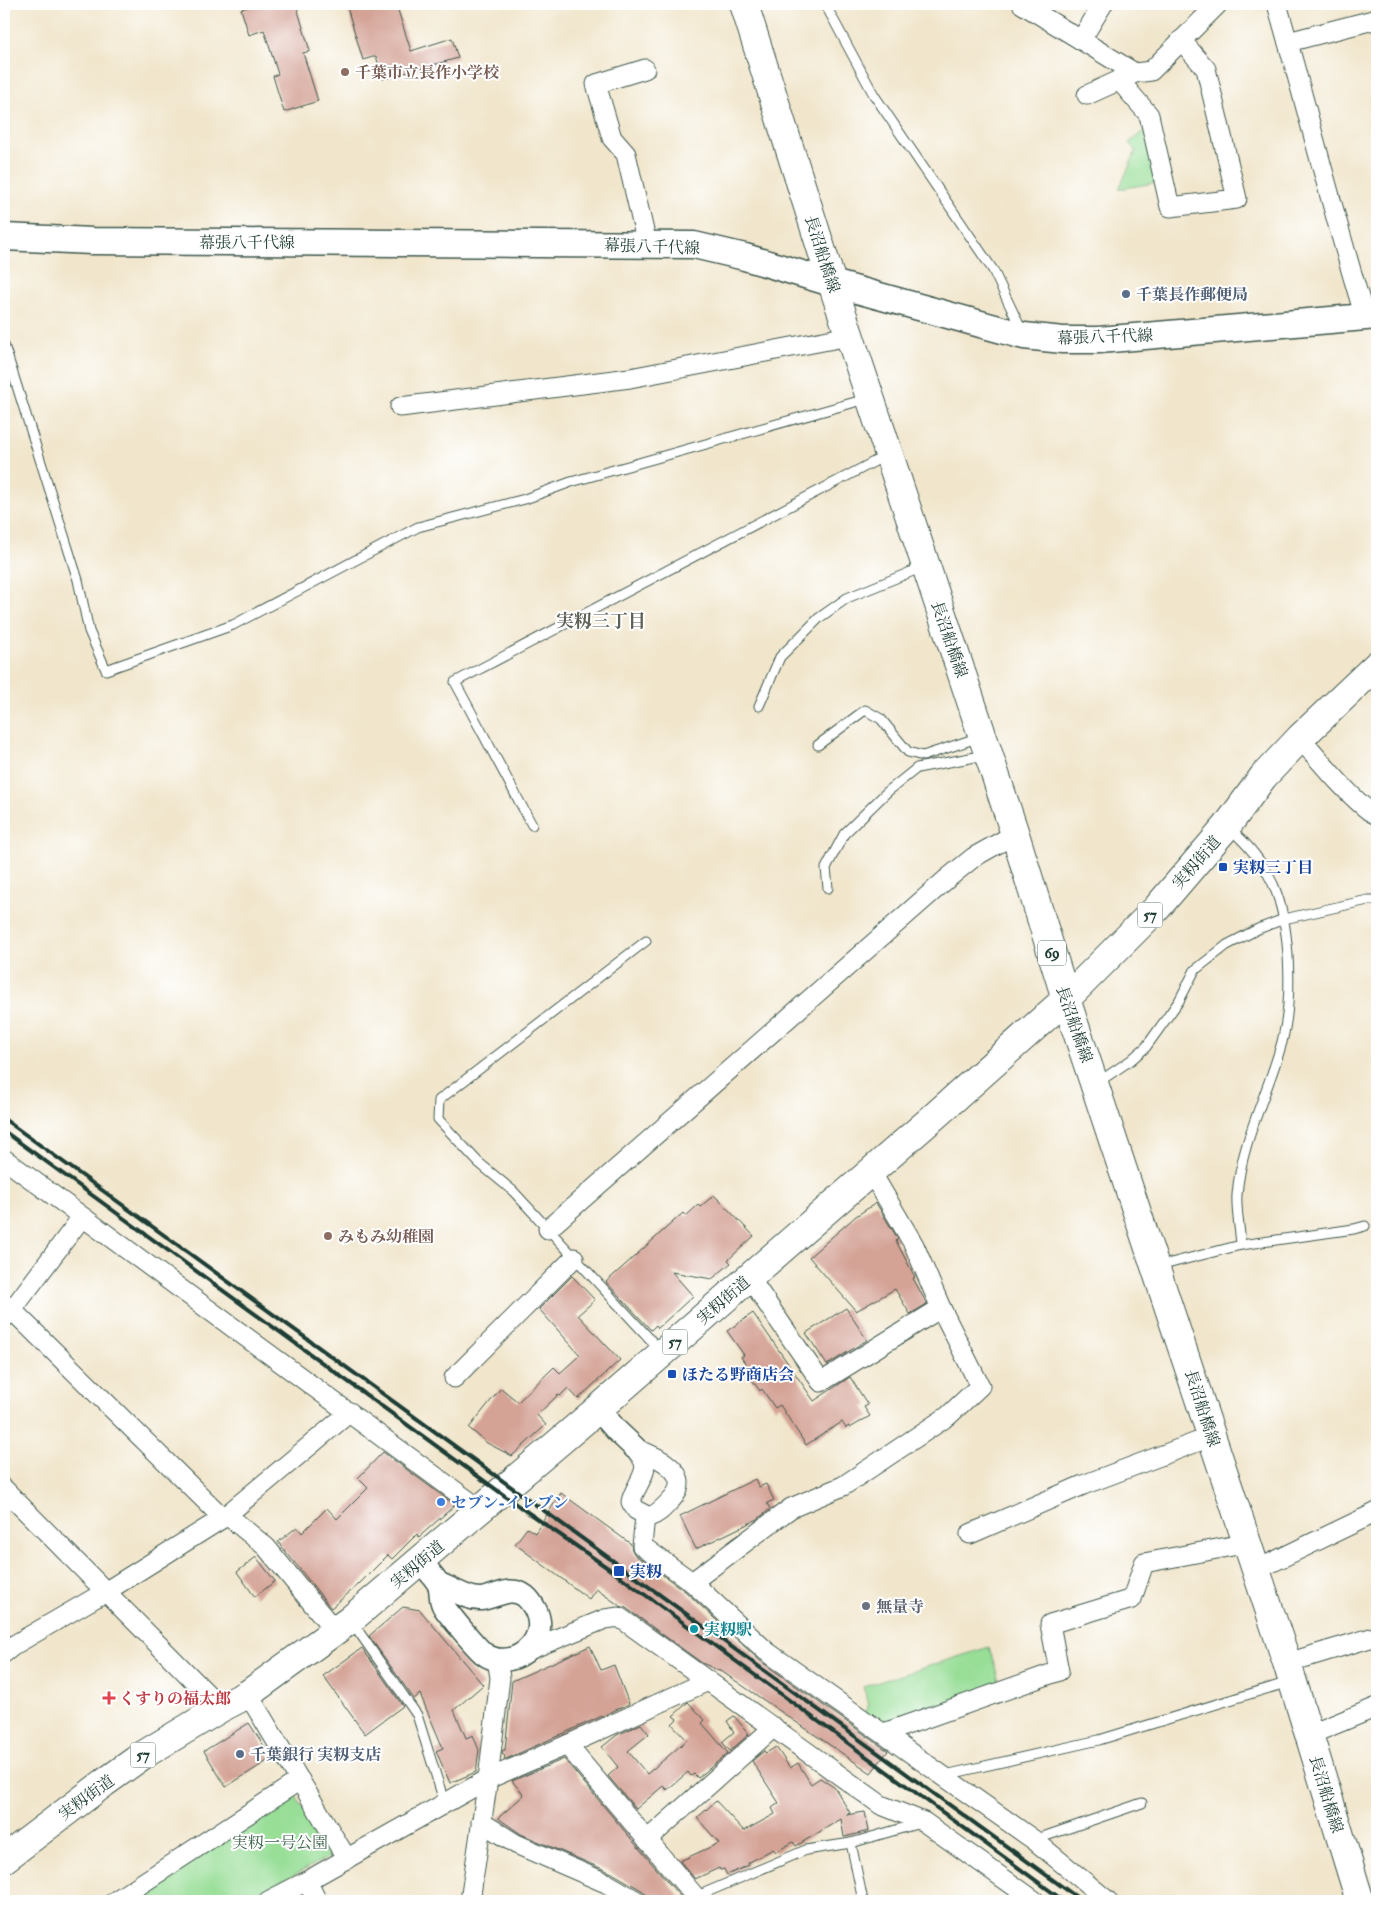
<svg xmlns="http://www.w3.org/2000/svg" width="1381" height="1905" font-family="'IM FELL Double Pica','Noto Serif JP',serif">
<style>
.green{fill:#98de97;stroke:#5c8e66}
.building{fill:#d4a396}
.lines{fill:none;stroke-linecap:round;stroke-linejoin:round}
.service-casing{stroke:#3e564b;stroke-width:11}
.minor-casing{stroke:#3e564b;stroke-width:21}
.tertiary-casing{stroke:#3e564b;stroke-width:25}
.secondary-casing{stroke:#3e564b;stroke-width:29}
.primary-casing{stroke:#3e564b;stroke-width:30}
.service{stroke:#fff;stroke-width:9}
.minor{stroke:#fff;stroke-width:19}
.tertiary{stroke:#fff;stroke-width:22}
.secondary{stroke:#fff;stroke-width:26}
.primary{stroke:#fff;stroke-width:28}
.rail{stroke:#1f3d34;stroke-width:4}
.education-dot{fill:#8d6e63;stroke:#fff;stroke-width:2}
.service-dot{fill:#5c6f8a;stroke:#fff;stroke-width:2}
.transit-dot{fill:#1a4fb4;stroke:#fff;stroke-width:2}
.shop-dot{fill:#3f7fe0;stroke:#fff;stroke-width:2}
.worship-dot{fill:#6b7280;stroke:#fff;stroke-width:2}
.culture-dot{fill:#0f9aa8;stroke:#fff;stroke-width:2}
.health-dot{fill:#e0444e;stroke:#fff;stroke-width:2}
.labels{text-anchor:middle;stroke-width:4;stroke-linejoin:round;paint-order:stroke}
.shield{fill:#fff;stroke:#627771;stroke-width:1}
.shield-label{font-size:15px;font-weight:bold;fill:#1f3d34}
.education-label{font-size:16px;font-weight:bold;fill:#785e54;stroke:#fff;text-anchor:start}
.street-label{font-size:16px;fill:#1f3d34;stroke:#fff}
.service-label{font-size:16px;font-weight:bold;fill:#4e5e75;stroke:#fff;text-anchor:start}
.transit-label{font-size:16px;font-weight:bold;fill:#164399;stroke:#fff;text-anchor:start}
.shop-label{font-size:16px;font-weight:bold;fill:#366cbe;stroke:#fff;text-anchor:start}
.worship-label{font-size:16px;font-weight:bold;fill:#5b616d;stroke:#fff;text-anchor:start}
.culture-label{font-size:16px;font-weight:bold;fill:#0d838f;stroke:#fff;text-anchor:start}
.health-label{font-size:16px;font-weight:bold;fill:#be3a42;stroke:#fff;text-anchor:start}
.park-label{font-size:16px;fill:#3d654d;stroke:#fff}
.neighbourhood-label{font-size:18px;font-weight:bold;fill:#5e6156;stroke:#fff}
</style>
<rect width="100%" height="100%" fill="#fff"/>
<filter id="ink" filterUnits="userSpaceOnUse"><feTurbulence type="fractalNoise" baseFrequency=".02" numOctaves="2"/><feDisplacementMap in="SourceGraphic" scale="10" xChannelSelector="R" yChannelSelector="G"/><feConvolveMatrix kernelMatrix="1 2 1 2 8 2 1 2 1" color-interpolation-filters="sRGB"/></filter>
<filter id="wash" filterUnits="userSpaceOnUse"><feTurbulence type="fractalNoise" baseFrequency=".0096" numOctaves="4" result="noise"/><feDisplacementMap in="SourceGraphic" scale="20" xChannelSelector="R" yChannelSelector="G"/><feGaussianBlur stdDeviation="1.12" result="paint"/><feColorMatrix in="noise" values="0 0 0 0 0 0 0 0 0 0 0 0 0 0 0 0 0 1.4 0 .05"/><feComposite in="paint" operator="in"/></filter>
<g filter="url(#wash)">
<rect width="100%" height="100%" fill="#f1e6cc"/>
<g class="green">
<polygon points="1148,127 1160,182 1119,189 1136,151 1129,143"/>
<polygon points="989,1647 1001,1687 884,1728 864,1713 869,1704 863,1687"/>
<polygon points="293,1792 333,1855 244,1901 125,1901"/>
</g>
<g id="blocks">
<g class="building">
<polygon points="260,4 296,4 310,51 303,53 318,101 284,112 273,76 278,74 264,30 249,35 241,9"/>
<polygon points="346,4 396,4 411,51 452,38 458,58 383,79 376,56 363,60"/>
<polygon points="714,1195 754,1236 728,1260 731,1263 712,1279 672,1272 693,1296 658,1328 656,1325 651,1330 606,1282 683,1213 686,1216 698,1205 700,1207"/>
<polygon points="876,1203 898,1239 896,1241 915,1277 913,1278 927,1304 910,1314 895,1289 856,1311 809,1257 856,1216"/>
<polygon points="572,1276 595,1300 578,1315 620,1360 578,1399 568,1388 560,1396 558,1395 537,1415 546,1425 512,1456 487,1443 469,1428 501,1388 518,1402 554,1367 560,1373 580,1355 539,1309"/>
<polygon points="846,1308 867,1340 827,1365 806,1333"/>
<polygon points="753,1313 814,1401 850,1377 868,1405 864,1407 870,1416 850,1428 849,1426 846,1428 842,1422 806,1445 780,1405 775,1408 762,1389 760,1391 750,1377 753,1375 741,1357 744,1355 727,1331"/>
<polygon points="383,1452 455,1505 419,1537 417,1534 392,1559 388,1555 357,1586 331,1608 278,1542 297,1527 302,1533 327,1508 337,1519 368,1488 358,1478"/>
<polygon points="755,1479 759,1487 766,1484 774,1500 767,1503 770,1509 758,1519 696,1549 680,1516"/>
<polygon points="561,1493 631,1544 632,1550 635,1555 685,1591 759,1660 888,1751 871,1773 724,1673 702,1663 626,1608 620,1606 596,1589 589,1599 515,1544 527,1528 535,1533"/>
<polygon points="256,1557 275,1581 255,1597 237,1572"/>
<polygon points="403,1607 420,1610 483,1685 454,1710 466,1738 473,1735 479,1750 476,1772 450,1783 436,1751 443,1748 420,1694 414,1699 369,1636"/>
<polygon points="590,1646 601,1670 614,1665 629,1704 504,1760 505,1756 502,1754 503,1750 505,1750 512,1681"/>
<polygon points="362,1648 403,1706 365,1734 323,1676"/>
<polygon points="688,1702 705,1720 702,1723 728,1753 698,1778 694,1774 691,1776 688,1772 667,1790 663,1786 636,1809 608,1776 618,1767 602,1747 617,1735 641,1724 649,1734 628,1751 647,1774 687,1740 672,1724 677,1719 673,1716"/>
<polygon points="734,1716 749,1734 730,1751 722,1742 734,1732 727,1721"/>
<polygon points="249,1723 272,1758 226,1787 204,1751"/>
<polygon points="776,1747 790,1768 798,1763 811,1784 820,1778 835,1788 850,1813 846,1815 865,1812 869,1831 844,1837 841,1819 796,1846 793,1842 776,1852 773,1849 748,1863 749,1865 727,1875 724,1869 720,1870 719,1868 695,1879 680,1861 719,1843 697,1818 716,1801 744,1831 775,1814 772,1808 779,1803 752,1761 764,1751 766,1753"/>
<polygon points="564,1759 638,1847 684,1901 648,1901 647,1896 643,1891 612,1873 521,1834 498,1818 524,1795 512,1781"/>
</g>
</g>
</g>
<g filter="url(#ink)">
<use href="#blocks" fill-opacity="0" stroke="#3e564b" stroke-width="1"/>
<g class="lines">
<g class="service-casing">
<g id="service">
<polyline points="825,4 874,95 993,270 1022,331"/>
<polyline points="4,345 78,580 89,631 106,670 233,625 418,527 525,499 571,482 866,399"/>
<polyline points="759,706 780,657 819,618 847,598 923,567"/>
<polyline points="818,745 865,710 881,719 908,752 923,756 980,737"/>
<polyline points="532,825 455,682 885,456"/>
<path d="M1229,828c19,16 33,33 44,56 18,40 20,116 9,158 -14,52 -41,99 -45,153 -1,16 3,34 4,50"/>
<polyline points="828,888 826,868 844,834 887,792 917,768 986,755"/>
<polyline points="646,941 439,1100 438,1119 478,1162 513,1191 661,1351"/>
<polyline points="1097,1083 1131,1060 1146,1047 1179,1001 1195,970 1227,945 1258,929 1284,919 1368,900 1377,900"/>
<polyline points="1159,1266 1241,1245 1354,1229 1365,1226"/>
<polyline points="352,1622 417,1715 445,1804"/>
<polyline points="945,1775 1099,1740 1289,1682"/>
<polyline points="1034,1840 1142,1803"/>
<polyline points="851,1843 863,1901"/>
<polyline points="695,1897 806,1850 851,1843 920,1823"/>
</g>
</g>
<g class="minor-casing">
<g id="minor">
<polyline points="1022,4 1135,73 1151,71 1218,4"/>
<path d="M1277,4c30,104 56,210 88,313"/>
<polyline points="1081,40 1103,4"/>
<polyline points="1288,42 1377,19"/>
<polyline points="645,69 596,84 612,138 626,154 647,244"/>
<polyline points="1119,80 1149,115 1170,207 1237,199 1206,69 1181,40"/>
<polyline points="1087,95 1131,75"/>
<polyline points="400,407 630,378 849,336"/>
<path d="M1300,738c13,15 61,73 77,77"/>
<polyline points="4,1159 481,1510"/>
<polyline points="548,1229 948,878 974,857 1015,834"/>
<polyline points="749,1277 821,1382 941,1308 914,1245 870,1170"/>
<polyline points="4,1304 12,1310 223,1518"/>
<polyline points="4,1318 12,1310 82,1217"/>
<polyline points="454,1378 574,1258"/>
<path d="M636,1449c21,7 60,25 35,51 -7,7 -12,14 -22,17l-13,-7 -5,-8c2,-13 17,-28 13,-39 -1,-5 -6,-10 -8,-14z"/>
<polyline points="4,1489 221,1708"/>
<polyline points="227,1515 266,1547 335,1631"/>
<polyline points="645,1516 642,1546 692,1582 766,1651 1034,1840 1108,1901"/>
<polyline points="970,1534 1083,1485 1213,1436"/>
<polyline points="1256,1570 1377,1512"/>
<polyline points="692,1582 791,1508 843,1486 948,1416 980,1386 941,1308"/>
<polyline points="529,1650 605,1619 619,1617 881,1805 924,1822 1035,1901"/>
<polyline points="4,1653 14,1645 105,1592 223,1518 350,1412"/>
<polyline points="1287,1663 1377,1636"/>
<polyline points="248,1694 347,1859"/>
<polyline points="884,1733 1059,1671 1050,1624 1132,1599 1144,1563 1248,1543"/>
<polyline points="1309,1735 1377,1707"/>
<polyline points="567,1745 699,1901"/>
<polyline points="481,1822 516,1844 606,1883 637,1901"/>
<polyline points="647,1840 774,1727"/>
<polyline points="307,1881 317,1901"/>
<polyline points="115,1901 300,1780"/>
<polyline points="268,1901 307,1881 488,1779 567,1745 708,1681"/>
<polyline points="470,1901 488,1779 500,1678 497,1659"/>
</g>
</g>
<g class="tertiary-casing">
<g id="tertiary">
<polyline points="598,1409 617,1431 636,1449"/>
<path d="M420,1561c6,7 15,16 19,24 3,7 0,15 5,22 6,9 31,39 39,46 26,21 68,-10 53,-42 -3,-6 -6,-11 -11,-15 -14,-11 -29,1 -44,3 -14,1 -29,-11 -42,-15"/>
</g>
</g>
<g class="secondary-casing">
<polyline id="secondary" points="4,237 92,241 694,245 745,257 832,283 1024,336 1063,340 1099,340 1377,316"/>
</g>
<g class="primary-casing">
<g id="primary">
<polyline points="744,4 832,283 1015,834 1066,999 1287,1663 1360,1901"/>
<polyline points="4,1859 104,1783 143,1755 221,1708 248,1694 350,1620 598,1409 928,1122 1066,999 1156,909 1227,826 1263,777 1300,738 1377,665"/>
</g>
</g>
<use href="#service" class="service"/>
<use href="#minor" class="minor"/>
<use href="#tertiary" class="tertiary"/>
<use href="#secondary" class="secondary"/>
<use href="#primary" class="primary"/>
<g class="rail">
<polyline points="4,1119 1082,1901"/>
<polyline points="4,1131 520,1507 618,1575 1064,1901"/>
</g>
</g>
</g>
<g class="education-dot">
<circle cx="345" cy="72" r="5"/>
<circle cx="328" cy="1236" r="5"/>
</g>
<g class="service-dot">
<circle cx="1126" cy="294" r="5"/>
<circle cx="240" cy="1754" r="5"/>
</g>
<g class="transit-dot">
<rect x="1218" y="862" width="10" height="10" rx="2.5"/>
<rect x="667" y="1369" width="10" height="10" rx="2.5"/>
<rect x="613" y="1565" width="12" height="12" rx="2.5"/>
</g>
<circle class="shop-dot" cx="441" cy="1502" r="5"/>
<circle class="worship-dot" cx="866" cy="1606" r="5"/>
<circle class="culture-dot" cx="694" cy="1629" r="5"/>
<path class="health-dot" d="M106.5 1690.5h5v5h5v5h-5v5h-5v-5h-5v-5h5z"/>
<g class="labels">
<g class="shield">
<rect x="1137.5" y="902.5" width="25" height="25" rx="4"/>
<rect x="1038" y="940.5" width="28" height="25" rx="4"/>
<rect x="662.5" y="1329.5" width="25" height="25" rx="4"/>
<rect x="130.5" y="1742.5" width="25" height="25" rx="4"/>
</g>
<g class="shield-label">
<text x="1150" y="920">57</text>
<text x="1052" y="958">69</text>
<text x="675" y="1347">57</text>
<text x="143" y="1760">57</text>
</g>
<g class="education-label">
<text x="355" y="78">千葉市立長作小学校</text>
<text x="338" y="1242">みもみ幼稚園</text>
</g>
<g class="street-label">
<text x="247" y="248">幕張八千代線</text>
<text transform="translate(652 246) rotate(2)" y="6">幕張八千代線</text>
<text transform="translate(823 254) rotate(72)" y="6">長沼船橋線</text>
<text transform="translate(1105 336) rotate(-2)" y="6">幕張八千代線</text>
<text transform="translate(950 639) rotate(71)" y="6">長沼船橋線</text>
<text transform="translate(1196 862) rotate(-49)" y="6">実籾街道</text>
<text transform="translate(1075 1024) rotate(71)" y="6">長沼船橋線</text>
<text transform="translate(723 1300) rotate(-41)" y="6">実籾街道</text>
<text transform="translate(1203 1408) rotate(72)" y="6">長沼船橋線</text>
<text transform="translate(417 1564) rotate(-40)" y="6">実籾街道</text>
<text transform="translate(1327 1794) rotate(73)" y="6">長沼船橋線</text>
<text transform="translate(86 1797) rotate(-36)" y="6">実籾街道</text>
</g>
<g class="service-label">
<text x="1136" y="300">千葉長作郵便局</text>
<text x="250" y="1760">千葉銀行 実籾支店</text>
</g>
<g class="transit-label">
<text x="1233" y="873">実籾三丁目</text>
<text x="682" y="1380">ほたる野商店会</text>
<text x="630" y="1577">実籾</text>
</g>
<g class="shop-label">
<text x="451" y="1508">セブン-イレブン</text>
</g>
<g class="worship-label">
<text x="876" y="1612">無量寺</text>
</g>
<g class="culture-label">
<text x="704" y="1635">実籾駅</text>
</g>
<g class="health-label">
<text x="119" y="1704">くすりの福太郎</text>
</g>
<g class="park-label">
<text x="280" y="1848">実籾一号公園</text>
</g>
<g class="neighbourhood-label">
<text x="601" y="627">実籾三丁目</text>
</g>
</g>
<rect width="1381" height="1905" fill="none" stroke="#fff" stroke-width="20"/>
</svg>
